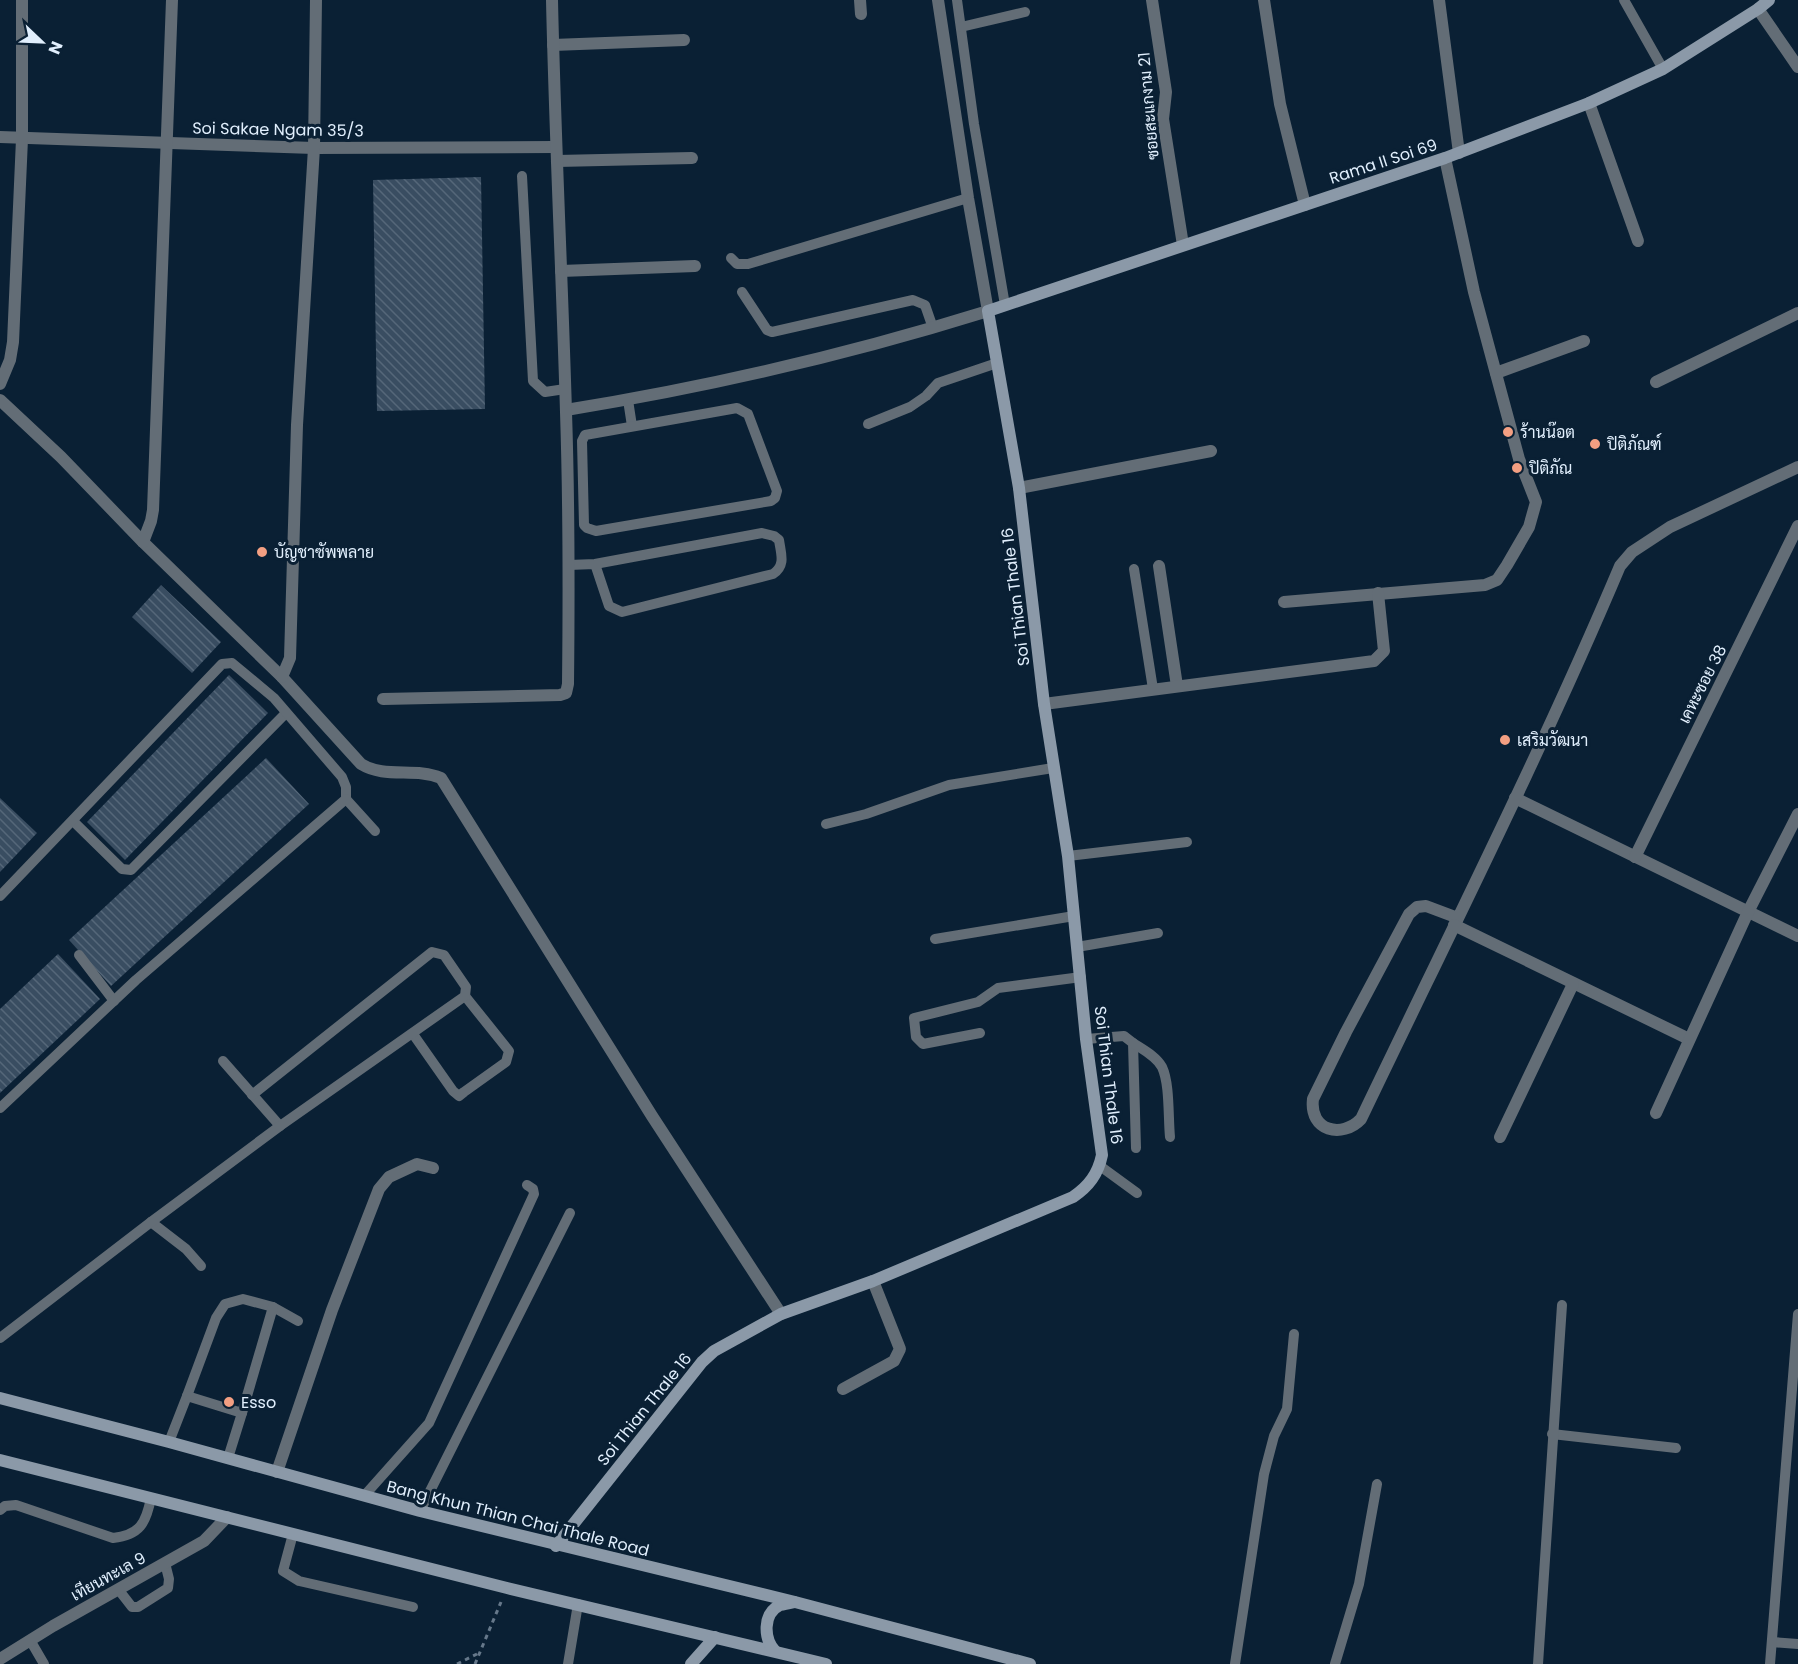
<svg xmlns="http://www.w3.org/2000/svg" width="1798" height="1664" font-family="Poppins,Sarabun,sans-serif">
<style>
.building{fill:url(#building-back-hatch)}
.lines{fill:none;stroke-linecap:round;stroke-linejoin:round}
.path{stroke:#66788a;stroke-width:3;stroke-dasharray:4.5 4.5;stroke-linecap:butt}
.lane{stroke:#636d76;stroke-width:10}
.street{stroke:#636d76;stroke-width:12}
.secondary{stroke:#8b99a8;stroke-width:12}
.poi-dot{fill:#f39f82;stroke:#0a2034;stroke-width:2}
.labels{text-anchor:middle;stroke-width:6;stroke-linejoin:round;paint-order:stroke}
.street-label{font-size:16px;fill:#e1effd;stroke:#0a2034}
.poi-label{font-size:16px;fill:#e1effd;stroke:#0a2034;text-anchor:start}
</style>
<defs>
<pattern id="building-back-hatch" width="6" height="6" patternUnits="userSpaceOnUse" patternTransform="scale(1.5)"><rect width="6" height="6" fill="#394d61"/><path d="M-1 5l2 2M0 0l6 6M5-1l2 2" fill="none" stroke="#556779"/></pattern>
</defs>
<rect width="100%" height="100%" fill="#0a2034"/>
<g class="building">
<polygon points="481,177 485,409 377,411 373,180"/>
<polygon points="161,585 221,642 192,673 132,617"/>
<polygon points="229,675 268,713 125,860 87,822"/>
<polygon points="266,758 309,804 111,986 69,940"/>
<polygon points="0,798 37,833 0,872"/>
<polygon points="58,954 100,999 0,1093 0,1009"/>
</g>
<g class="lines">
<g class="path">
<polyline points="457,1664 477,1654"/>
<polyline points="475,1664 501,1602"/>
</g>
<g class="lane">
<polyline points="957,0 974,124 1005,305"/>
<polyline points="1624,0 1663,69"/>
<polyline points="961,27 1025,12"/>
<polyline points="522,176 533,381 545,392 565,389"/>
<polyline points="731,258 737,264 748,264 968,198"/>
<polyline points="742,292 767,330 772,332 913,300 925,305 933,328"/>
<polyline points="628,400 632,426"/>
<polygon points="737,408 748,414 777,491 775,498 771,501 596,531 587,528 584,525 582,441 585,435"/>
<polyline points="868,424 910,407 926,396 938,383 997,363"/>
<path d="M569,565l26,-1 167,-31 12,3 5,4c2,14 7,25 -6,34l-151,38 -13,-6 -14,-42"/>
<polyline points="1134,569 1153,689"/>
<polyline points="73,821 122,869 131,870 286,713"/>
<polyline points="826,824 866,814 949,785 1053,768"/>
<polyline points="1068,856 1187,842"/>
<polyline points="0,896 222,664 232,663 274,698 342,777 346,787 346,799 375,831"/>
<polyline points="935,939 1074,916"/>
<polyline points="1077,947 1158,933"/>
<polyline points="79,955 114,1001"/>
<polyline points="980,1033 923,1044 916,1037 914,1018 978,1002 998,988 1081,977"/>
<polyline points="413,1034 453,1091 459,1096 464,1092 506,1062 509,1051 465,996"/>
<polyline points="1086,1039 1124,1036 1133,1043 1136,1148"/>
<path d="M1133,1043c9,6 23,13 29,24 8,17 6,50 8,70"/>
<polyline points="223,1061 280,1126"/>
<polyline points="0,1108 136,980 346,799"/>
<polyline points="1100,1166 1137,1193"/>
<polyline points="151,1222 186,1249 201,1266"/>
<polyline points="0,1338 151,1222 280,1126 465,996 466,987 444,955 432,952 252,1095"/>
<polyline points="187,1396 216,1318 225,1304 243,1299 273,1307 298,1321"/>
<polyline points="242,1413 273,1307"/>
<polyline points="1552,1434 1676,1448"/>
<polyline points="169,1442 187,1396 242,1413 228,1458"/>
<polyline points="364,1496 429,1423 534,1194 533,1189 527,1185"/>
<path d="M0,1510l5,-4 11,-1 97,33c27,-3 33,-15 38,-40"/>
<polyline points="420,1511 570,1213"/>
<polyline points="293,1534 283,1571 299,1581 413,1607"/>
<polyline points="118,1589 132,1607 138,1607 168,1588 169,1579 165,1563"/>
<polyline points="30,1640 44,1664"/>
<polyline points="1772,1642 1798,1644"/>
<polyline points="568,1664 578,1604"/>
<polyline points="1235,1664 1264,1474 1274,1436 1287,1409 1294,1334"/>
<polyline points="1335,1664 1359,1584 1377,1484"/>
<polyline points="1538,1664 1562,1305"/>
<polyline points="1770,1664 1798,1314"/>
</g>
<g class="street">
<polyline points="860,0 861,14"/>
<polyline points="1152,0 1166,92 1163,119 1183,245"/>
<polyline points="1264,0 1280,104 1305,205"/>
<polyline points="1439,0 1459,153"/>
<polyline points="1758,9 1798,67"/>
<polyline points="553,45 684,40"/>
<polyline points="1589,103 1638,241"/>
<polyline points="0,137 314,148 555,147"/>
<polyline points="557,161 692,158"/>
<polyline points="561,271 695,266"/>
<polyline points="1496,373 1584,341"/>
<polyline points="1656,382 1798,313"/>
<polyline points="0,384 10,360 13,342 22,139 22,0"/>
<path d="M0,400l61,57 82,85 139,135 79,87c24,15 54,3 80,14l211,338 129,198"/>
<path d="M566,410c143,-23 284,-56 422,-99l-20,-113 -30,-198"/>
<polyline points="1019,488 1211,451"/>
<polyline points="143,542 151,521 153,510 172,0"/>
<polyline points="1159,566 1177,686"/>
<polyline points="1284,602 1485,585 1497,580 1507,565 1529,527 1536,502 1519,459 1474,292 1445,158"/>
<polyline points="282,677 290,658 297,425 314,148 316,0"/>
<path d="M383,699l177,-4 6,-2 2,-9c1,-91 1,-181 -2,-272 -4,-137 -11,-275 -14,-412"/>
<polyline points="1044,704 1374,661 1384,651 1378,593"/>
<polyline points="1515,798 1798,936"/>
<polyline points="1635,857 1798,526"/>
<path d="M1458,918l-32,-12 -9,1 -8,7 -63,118 -33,67c-4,32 29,40 48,20 88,-184 180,-366 259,-553l12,-14 38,-25 128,-60"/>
<polyline points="1454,925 1689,1039"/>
<polyline points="1656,1113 1748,912 1798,814"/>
<polyline points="1500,1137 1573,984"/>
<polyline points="843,1389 894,1361 900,1349 873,1281"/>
<polyline points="277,1472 332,1310 379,1189 389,1177 417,1164 433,1168"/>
<polyline points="0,1659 53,1626 204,1541 227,1517"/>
</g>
<g class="secondary">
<polyline points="0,1398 169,1442 420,1511 795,1602 1030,1664"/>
<polyline points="0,1460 507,1588 826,1664"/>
<path d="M556,1546l146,-184 12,-11 67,-37 92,-33 200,-84c16,-11 25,-23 29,-42l-16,-116 -18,-183 -24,-152 -25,-216 -31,-177 457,-153 144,-55 74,-34 95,-60 11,-9"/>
<path d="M775,1651c-11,-12 -13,-37 5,-46 4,-1 9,-2 14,-3"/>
<polyline points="691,1664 715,1637"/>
</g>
</g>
<g class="poi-dot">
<circle cx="1508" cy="432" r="6"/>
<circle cx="1595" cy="444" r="6"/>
<circle cx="1517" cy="468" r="6"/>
<circle cx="262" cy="552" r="6"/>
<circle cx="1505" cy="740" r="6"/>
<circle cx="229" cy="1402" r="6"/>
</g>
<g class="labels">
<g class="street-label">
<text transform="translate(1148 106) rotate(-95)" y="6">ซอยสะแกงาม 21</text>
<text transform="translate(278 129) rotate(1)" y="6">Soi Sakae Ngam 35/3</text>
<text transform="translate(1383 161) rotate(-18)" y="6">Rama II Soi 69</text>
<text transform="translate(1015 597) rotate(-97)" y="6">Soi Thian Thale 16</text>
<text transform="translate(1702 684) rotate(-63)" y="6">เคหะซอย 38</text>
<text transform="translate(1109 1075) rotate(83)" y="6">Soi Thian Thale 16</text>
<text transform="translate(644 1409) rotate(-51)" y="6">Soi Thian Thale 16</text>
<text transform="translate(518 1518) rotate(14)" y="6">Bang Khun Thian Chai Thale Road</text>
<text transform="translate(108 1576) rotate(-29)" y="6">เทียนทะเล 9</text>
</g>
<g class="poi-label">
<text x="1520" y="438">ร้านน๊อต</text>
<text x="1607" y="450">ปิติภัณฑ์</text>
<text x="1529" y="474">ปิติภัณ</text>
<text x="274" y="558">บัญชาซัพพลาย</text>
<text x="1517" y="746">เสริมวัฒนา</text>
<text x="241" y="1408">Esso</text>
</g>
</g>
<g transform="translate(42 42) rotate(113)" stroke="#0a2034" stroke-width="4.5" paint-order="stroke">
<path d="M0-4.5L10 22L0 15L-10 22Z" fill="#e1effd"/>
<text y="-9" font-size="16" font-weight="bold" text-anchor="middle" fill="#e1effd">N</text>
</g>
</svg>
